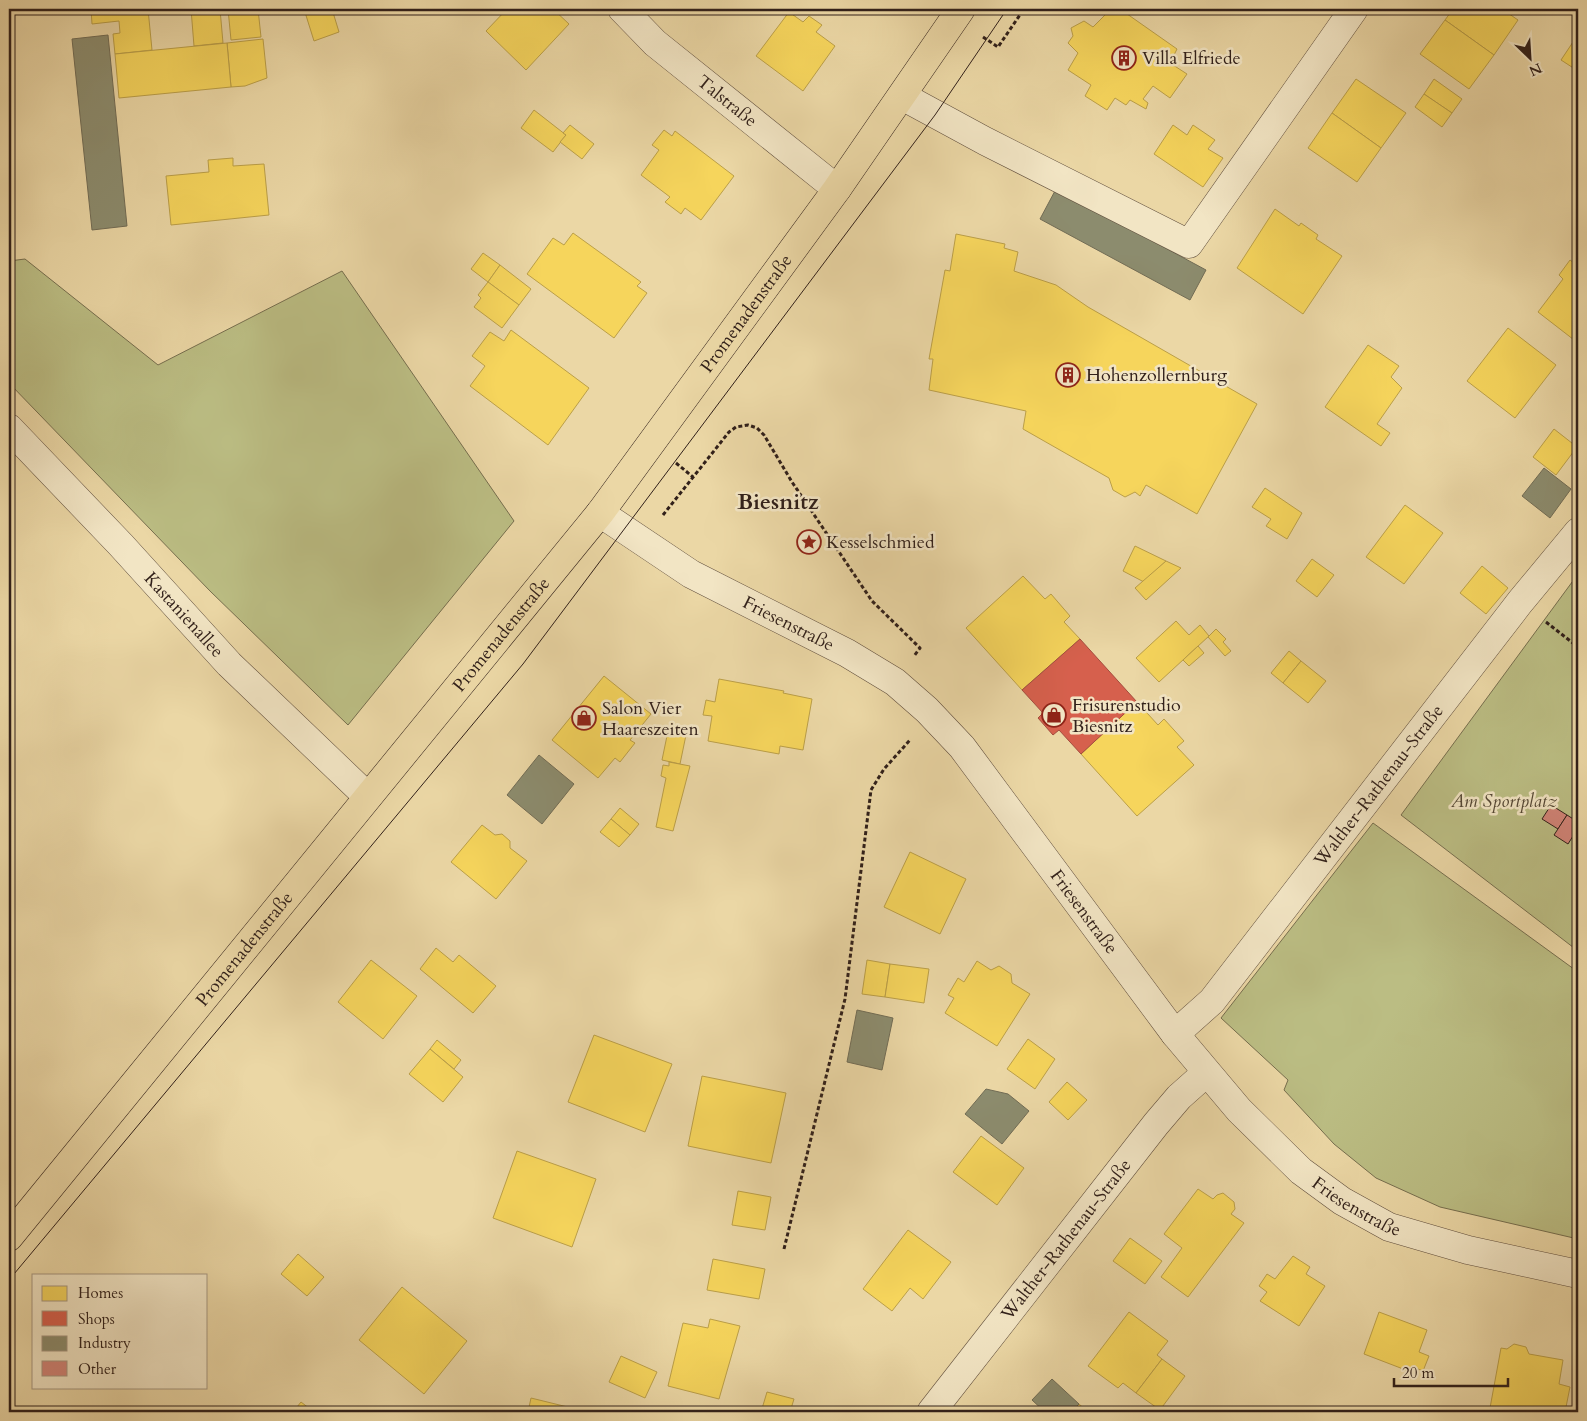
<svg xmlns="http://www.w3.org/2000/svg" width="1587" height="1421" font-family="Cardo,serif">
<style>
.green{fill:#bbbd83;stroke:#766e4e}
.homes{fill:#f6d55c;stroke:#bb9f48}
.shops{fill:#d6604d;stroke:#a44d3e}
.industry{fill:#8c8c6e;stroke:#716c55}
.building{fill:#d28478;stroke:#31201a}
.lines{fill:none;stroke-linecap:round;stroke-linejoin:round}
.minor-casing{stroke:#604e3d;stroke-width:29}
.major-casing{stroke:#31201a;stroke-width:29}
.path{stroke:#31201a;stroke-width:3;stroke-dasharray:4 2.5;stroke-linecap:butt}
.minor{stroke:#f2e5c4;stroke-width:28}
.major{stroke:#ebd7a5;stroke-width:28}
.tram{stroke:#31201a;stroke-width:1}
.labels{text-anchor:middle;stroke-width:5;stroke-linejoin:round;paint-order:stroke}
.poi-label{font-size:18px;fill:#31201a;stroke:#f2e5c4;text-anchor:start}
.street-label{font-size:18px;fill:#31201a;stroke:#f2e5c4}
.park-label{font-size:18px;font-style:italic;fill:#544734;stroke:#f2e5c4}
.district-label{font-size:22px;font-weight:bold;fill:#31201a;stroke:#f2e5c4}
</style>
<rect width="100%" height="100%" fill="#ebd7a5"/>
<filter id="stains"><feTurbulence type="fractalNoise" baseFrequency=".004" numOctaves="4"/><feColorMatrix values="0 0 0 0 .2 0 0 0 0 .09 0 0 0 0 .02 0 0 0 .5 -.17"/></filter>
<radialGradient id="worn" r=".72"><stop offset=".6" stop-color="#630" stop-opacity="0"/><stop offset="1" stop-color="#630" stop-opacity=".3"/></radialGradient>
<g class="green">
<polygon points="25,259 158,365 342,271 514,521 348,725 210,591 9,383 9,261"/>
<polygon points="1578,574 1578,951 1401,815"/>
<polygon points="1373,823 1578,972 1578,1239 1440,1207 1376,1178 1334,1144 1284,1090 1288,1080 1221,1018"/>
</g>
<g class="homes">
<polygon points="91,9 148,9 152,50 115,54 113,34 120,33 119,21 92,24"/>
<polygon points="191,9 220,9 223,43 194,46"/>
<polygon points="228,9 258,9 261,37 231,40"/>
<polygon points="304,9 332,9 339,32 314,41"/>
<polygon points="507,9 553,9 569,24 526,70 486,31"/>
<polygon points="1107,9 1120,9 1177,49 1170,63 1187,74 1170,98 1153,86 1143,99 1148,103 1146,109 1130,100 1126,105 1115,98 1107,110 1085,96 1091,85 1068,70 1078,53 1068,43 1073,36 1071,28 1084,21 1093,27 1106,14"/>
<polygon points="1453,9 1502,9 1518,20 1494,55 1445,20"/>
<polygon points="1515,9 1527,9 1523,14"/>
<polygon points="789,12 803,22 809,16 822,25 816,32 835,46 803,91 756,56"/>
<polygon points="1445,20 1494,55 1469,89 1420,54"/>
<polygon points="263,39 267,78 245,86 231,87 227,43"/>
<polygon points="1573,42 1578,46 1578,71 1561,60"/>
<polygon points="227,43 231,87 119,98 115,54"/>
<polygon points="1356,79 1406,113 1381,148 1332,113"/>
<polygon points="1434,79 1462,99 1452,113 1424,94"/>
<polygon points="1424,94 1452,113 1442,127 1415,107"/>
<polygon points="534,110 566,135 553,152 521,128"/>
<polygon points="1332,113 1381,148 1357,182 1308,148"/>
<polygon points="570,125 594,144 582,159 560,142 566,135 563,133"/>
<polygon points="1173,125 1187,135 1193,125 1215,140 1208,149 1223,158 1203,187 1154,154"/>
<polygon points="664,130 672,136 675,131 734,176 701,220 685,208 681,214 665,202 670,197 641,175 659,150 652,145"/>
<polygon points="233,158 233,166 264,164 269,215 171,225 166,176 209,172 208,160"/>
<polygon points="1275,209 1299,226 1301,223 1318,235 1316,239 1342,256 1303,314 1237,268"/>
<polygon points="573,233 641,282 637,286 647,293 614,338 527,274 553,238 564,245"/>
<polygon points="956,234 1005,244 1004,248 1018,252 1014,271 1056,285 1088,307 1257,404 1197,514 1146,485 1140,496 1135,492 1125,497 1113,490 1109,478 1023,429 1026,411 929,390 933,359 929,359 945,270 950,271"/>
<polygon points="483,253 500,265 488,282 471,269"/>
<polygon points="1570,260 1578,266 1578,343 1538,312 1563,279 1559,275"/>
<polygon points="500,265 531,289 519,305 488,282"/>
<polygon points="488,282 519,305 502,328 474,307 481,298 478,295"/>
<polygon points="1508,328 1556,365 1515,418 1467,381"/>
<polygon points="511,330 589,388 548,445 470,386 485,366 472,356 490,332 504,341"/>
<polygon points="1368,345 1399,366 1391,377 1402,388 1377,424 1390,433 1381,446 1325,407"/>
<polygon points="1554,429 1577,447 1556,475 1533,457"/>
<polygon points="1265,488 1302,513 1287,539 1266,526 1271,519 1252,507"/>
<polygon points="1405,505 1443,533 1404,584 1366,557"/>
<polygon points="1135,546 1166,561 1144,582 1123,571"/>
<polygon points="1312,559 1334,575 1317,597 1296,581"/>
<polygon points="1166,561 1181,568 1146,600 1135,588"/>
<polygon points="1482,566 1508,588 1486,614 1460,593"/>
<polygon points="1023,576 1045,599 1051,594 1070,616 1064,622 1080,639 1022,690 966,628"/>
<polygon points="1176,621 1189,635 1200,625 1209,636 1159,682 1136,658"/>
<polygon points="1216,629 1226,639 1223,642 1231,651 1225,656 1208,637"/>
<polygon points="1198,646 1204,653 1189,666 1183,660"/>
<polygon points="1289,651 1301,661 1283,683 1271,673"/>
<polygon points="1301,661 1326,681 1308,703 1283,683"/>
<polygon points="604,676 651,714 630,740 635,743 620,762 615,758 598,778 552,740"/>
<polygon points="719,679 784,691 783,693 812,699 803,750 780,746 779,754 708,741 712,716 703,715 706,700 715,702"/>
<polygon points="1137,702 1158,725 1164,719 1184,741 1177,747 1194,765 1137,816 1081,754"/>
<polygon points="668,731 686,735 680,764 662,760"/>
<polygon points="669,762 690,766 673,831 656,827 666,778 661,776 663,765 669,766"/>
<polygon points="620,808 639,824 630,835 611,819"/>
<polygon points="611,819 630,835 619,847 600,832"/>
<polygon points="482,825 495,835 502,834 510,841 510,848 527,861 496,899 451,862"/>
<polygon points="910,852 966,879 940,934 884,907"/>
<polygon points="436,948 453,962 459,955 496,986 473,1013 420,969"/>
<polygon points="371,960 417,996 383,1039 338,1002"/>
<polygon points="867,960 890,964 885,997 862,994"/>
<polygon points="977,961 991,970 999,966 1011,974 1012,983 1030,994 997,1046 945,1013 954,998 948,995 958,978 964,982"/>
<polygon points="890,964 929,969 924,1003 885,997"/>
<polygon points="594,1035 672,1064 645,1132 568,1102"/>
<polygon points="1028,1039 1055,1059 1035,1089 1007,1069"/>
<polygon points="437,1040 461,1060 454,1069 430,1049"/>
<polygon points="430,1049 463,1077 443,1102 409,1074"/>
<polygon points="702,1076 786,1093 771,1163 688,1146"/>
<polygon points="1067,1082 1087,1100 1068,1120 1049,1102"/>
<polygon points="981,1136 1024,1168 997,1205 953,1172"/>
<polygon points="517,1151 596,1179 572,1247 493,1218"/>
<polygon points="1198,1189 1213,1199 1217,1195 1223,1193 1234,1202 1235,1209 1231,1214 1244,1223 1188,1297 1161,1277 1182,1248 1164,1234"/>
<polygon points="738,1191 771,1197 765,1230 732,1225"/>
<polygon points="908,1230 951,1262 923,1299 910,1288 892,1311 863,1289"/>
<polygon points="1130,1238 1162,1261 1145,1284 1113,1261"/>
<polygon points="298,1254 324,1277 307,1296 281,1274"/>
<polygon points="1293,1256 1310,1267 1306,1274 1325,1286 1299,1326 1260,1301 1267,1292 1259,1286 1267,1274 1275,1279"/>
<polygon points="713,1259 765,1269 759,1299 707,1290"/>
<polygon points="402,1287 467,1341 424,1394 359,1340"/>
<polygon points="1129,1312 1168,1341 1157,1355 1162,1359 1136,1393 1123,1383 1118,1388 1088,1366"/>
<polygon points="1379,1312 1427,1330 1419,1352 1429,1356 1423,1371 1413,1367 1411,1372 1364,1354"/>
<polygon points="710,1319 740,1326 719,1399 668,1386 683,1323 708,1328"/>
<polygon points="1514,1344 1526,1347 1529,1354 1563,1360 1559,1384 1570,1387 1565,1412 1515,1412 1490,1408 1501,1348 1507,1349"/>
<polygon points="621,1356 657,1372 645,1398 609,1382"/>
<polygon points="1162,1359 1185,1376 1160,1410 1136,1393"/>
<polygon points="767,1392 794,1399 790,1412 761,1412"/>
<polygon points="531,1398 588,1412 528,1412"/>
<polygon points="301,1402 314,1412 293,1412"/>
<polygon points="1079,1404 1088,1412 1071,1412"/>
</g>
<polygon class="shops" points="1080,639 1137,702 1081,754 1059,730 1053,735 1038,718 1043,713 1022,690"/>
<g class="industry">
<polygon points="108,35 127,226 92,230 72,39"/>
<polygon points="1056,189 1206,270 1190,300 1040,219"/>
<polygon points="1544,468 1571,489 1550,518 1522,496"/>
<polygon points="539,755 574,784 542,824 507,795"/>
<polygon points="857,1010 893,1018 882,1070 847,1062"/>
<polygon points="986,1089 1008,1094 1029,1111 1002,1144 965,1114"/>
<polygon points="1052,1379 1079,1404 1071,1412 1045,1412 1032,1400"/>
</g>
<g class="building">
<polygon points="1551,805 1567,815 1558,829 1542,819"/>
<polygon points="1567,815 1578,822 1578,828 1568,844 1554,835"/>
</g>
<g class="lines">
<g class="minor-casing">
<g id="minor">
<path id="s1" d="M622,9l33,34 182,146"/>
<polyline points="902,96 985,141 1189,244 1354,9"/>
<path id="s2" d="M9,428l112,117 108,119 138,132"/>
<path id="s3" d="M600,513l91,61 156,79 48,29 32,28 35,37 213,287 64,76 62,61 41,30 47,26 79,23 110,24"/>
<path id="s4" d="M1175,1034l37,-33 308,-399 58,-70"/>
<path id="s5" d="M931,1412l225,-288 23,-27 27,-24"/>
</g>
</g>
<g class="major-casing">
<g id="major">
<path id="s6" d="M9,1237l591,-724 237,-324 124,-180"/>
</g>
</g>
<g class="path">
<polyline points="983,37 998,47 1024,9"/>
<polyline points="676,463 693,477"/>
<polyline points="663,515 729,432 736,427 748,425 757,428 764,435 792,482 872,601 920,648 914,656"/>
<polyline points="1546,622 1578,647"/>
<polyline points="784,1249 845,999 871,790 884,769 910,740"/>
</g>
<use href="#minor" class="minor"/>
<use href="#major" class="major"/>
<polyline class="tram" points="9,1280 523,664 935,115 1007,9"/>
</g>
<defs>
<g id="building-ring" transform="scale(1.25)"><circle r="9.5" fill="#f2e5c4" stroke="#8f2418" stroke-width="1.5"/><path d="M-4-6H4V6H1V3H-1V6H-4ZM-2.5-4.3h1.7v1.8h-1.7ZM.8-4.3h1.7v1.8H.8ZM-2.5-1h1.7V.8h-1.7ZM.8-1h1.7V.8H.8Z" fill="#8f2418"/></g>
<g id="sight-ring" transform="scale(1.25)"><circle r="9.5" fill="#f2e5c4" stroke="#8f2418" stroke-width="1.5"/><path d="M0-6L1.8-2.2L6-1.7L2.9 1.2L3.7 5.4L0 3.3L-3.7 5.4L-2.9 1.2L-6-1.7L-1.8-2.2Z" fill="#8f2418"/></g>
<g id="shop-ring" transform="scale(1.25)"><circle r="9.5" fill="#f2e5c4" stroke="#8f2418" stroke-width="1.5"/><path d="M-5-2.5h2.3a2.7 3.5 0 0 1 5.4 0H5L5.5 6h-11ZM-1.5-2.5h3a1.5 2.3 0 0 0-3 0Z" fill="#8f2418"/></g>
</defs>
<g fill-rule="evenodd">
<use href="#building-ring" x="1124" y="58"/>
<use href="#building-ring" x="1068" y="375"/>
<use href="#sight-ring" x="809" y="542"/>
<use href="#shop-ring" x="1054" y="715"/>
<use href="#shop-ring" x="584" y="718"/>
</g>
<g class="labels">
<g class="poi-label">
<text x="1142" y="64">Villa Elfriede</text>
<text x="1086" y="381">Hohenzollernburg</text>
<text x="826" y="548">Kesselschmied</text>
<text x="1072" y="711">Frisurenstudio<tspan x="1072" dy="21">Biesnitz</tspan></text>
<text x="602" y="714">Salon Vier<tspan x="602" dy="21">Haareszeiten</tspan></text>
</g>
<g class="street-label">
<text dy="6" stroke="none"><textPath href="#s1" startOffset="140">Talstraße</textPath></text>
<text dy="6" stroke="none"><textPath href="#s6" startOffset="1182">Promenadenstraße</textPath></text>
<text dy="6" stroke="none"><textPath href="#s2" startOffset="256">Kastanienallee</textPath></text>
<text dy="6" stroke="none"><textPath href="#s3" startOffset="219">Friesenstraße</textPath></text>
<text dy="6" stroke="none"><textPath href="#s6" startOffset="778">Promenadenstraße</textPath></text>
<text dy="6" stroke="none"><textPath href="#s4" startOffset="322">Walther-Rathenau-Straße</textPath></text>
<text dy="6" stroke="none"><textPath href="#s3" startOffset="639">Friesenstraße</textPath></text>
<text dy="6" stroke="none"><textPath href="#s6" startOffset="372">Promenadenstraße</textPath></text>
<text dy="6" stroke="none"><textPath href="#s3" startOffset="1044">Friesenstraße</textPath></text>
<text dy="6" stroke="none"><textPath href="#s5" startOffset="219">Walther-Rathenau-Straße</textPath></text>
</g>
<g class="park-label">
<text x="1504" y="807">Am Sportplatz</text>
</g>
<g class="district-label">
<text x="778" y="509">Biesnitz</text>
</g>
</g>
<rect width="1587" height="1421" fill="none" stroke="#ebd7a5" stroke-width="30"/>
<rect x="10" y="10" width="1567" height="1401" fill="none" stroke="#31201a" stroke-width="2.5"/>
<rect x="15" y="15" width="1557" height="1391" fill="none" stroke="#31201a"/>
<rect x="32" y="1274" width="175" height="115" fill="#f2e5c4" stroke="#a59680"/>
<rect x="42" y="1286" width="25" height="15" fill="#f6d55c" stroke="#a59680"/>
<text x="78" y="1298" font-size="15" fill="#31201a">Homes</text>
<rect x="42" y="1311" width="25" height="15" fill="#d6604d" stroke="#a59680"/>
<text x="78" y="1324" font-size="15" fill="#31201a">Shops</text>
<rect x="42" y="1336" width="25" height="15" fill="#8c8c6e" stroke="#a59680"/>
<text x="78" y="1348" font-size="15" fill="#31201a">Industry</text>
<rect x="42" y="1361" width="25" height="15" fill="#d28478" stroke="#a59680"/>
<text x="78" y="1374" font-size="15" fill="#31201a">Other</text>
<g transform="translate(1530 58) rotate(155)" stroke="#f2e5c4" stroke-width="4" paint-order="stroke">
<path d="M0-4L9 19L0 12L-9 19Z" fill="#31201a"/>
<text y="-8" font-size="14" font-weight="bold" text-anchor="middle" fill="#31201a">N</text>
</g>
<path d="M1394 1378v8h114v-8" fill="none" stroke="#31201a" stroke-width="2.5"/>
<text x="1402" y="1378" font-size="15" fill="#31201a" stroke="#f2e5c4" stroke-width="4" paint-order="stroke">20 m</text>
<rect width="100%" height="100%" filter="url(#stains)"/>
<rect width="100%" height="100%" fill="url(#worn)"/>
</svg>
